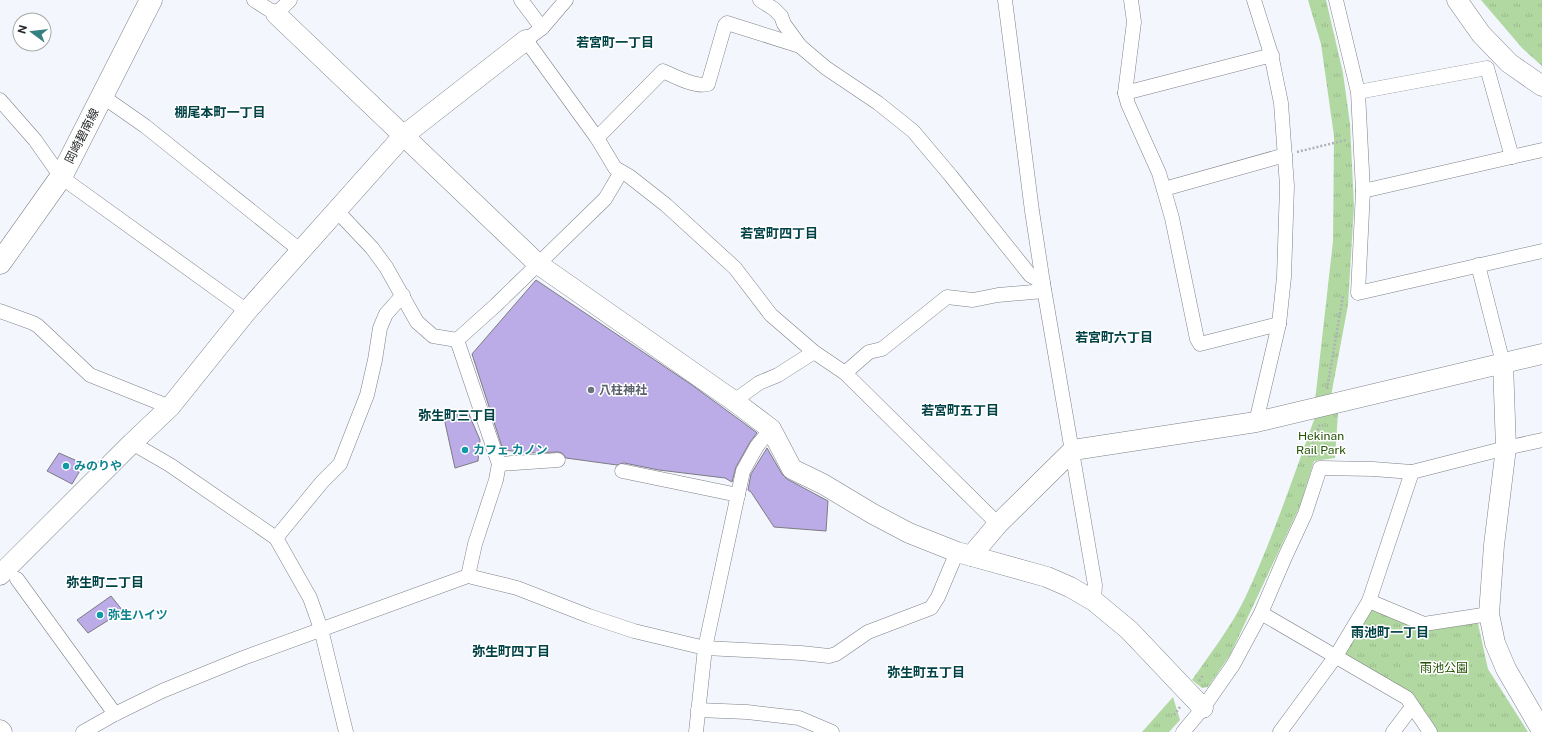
<svg xmlns="http://www.w3.org/2000/svg" width="1542" height="732" font-family="'Public Sans','Noto Sans JP',sans-serif">
<style>
.park{fill:url(#park-tufts)}
.building{fill:#bbabe7;stroke:#7d7c82}
.lines{fill:none;stroke-linecap:round;stroke-linejoin:round}
.street-casing{stroke:#7e8187;stroke-width:15}
.secondary-casing{stroke:#7e8187;stroke-width:21}
.primary-casing{stroke:#7e8187;stroke-width:23}
.path{stroke:#aeb0b6;stroke-width:2.5;stroke-dasharray:2 2;stroke-linecap:butt}
.street{stroke:#fff;stroke-width:14}
.secondary{stroke:#fff;stroke-width:20}
.primary{stroke:#fff;stroke-width:22}
.worship-dot{fill:#6b7280;stroke:#fff;stroke-width:1.5}
.culture-dot{fill:#0f9aa8;stroke:#fff;stroke-width:1.5}
.labels{text-anchor:middle;stroke-width:3;stroke-linejoin:round;paint-order:stroke}
.street-label{font-size:12px;fill:#26282a;stroke:#fff}
.worship-label{font-size:12px;font-weight:bold;fill:#5b616d;stroke:#fff;text-anchor:start}
.park-label{font-size:12px;fill:#225100;stroke:#fff}
.culture-label{font-size:12px;font-weight:bold;fill:#0d838f;stroke:#fff;text-anchor:start}
.neighbourhood-label{font-size:13px;font-weight:bold;fill:#004245;stroke:#fff}
</style>
<defs>
<pattern id="park-tufts" width="24" height="20" patternUnits="userSpaceOnUse"><rect width="24" height="20" fill="#b2d8a2"/><path d="M3 7l-1-3M5 7V3M7 7l1-3M15 17l-1-3M17 17v-4M19 17l1-3" fill="none" stroke="#99b98c"/></pattern>
</defs>
<rect width="100%" height="100%" fill="#f3f6fd"/>
<g class="park">
<polygon points="1308,0 1326,0 1343,73 1350,124 1354,206 1348,305 1331,396 1315,401 1333,241 1334,136 1321,44"/>
<polygon points="1481,0 1542,0 1542,66 1522,48"/>
<path d="M1338,413l-3,45 -21,3 -14,45 -70,149 -22,32 -6,1 -10,-8c18,-26 39,-53 53,-82 27,-58 48,-120 70,-181z"/>
<polygon points="1371,607 1420,629 1477,619 1488,669 1528,732 1433,732 1410,695 1340,656"/>
<polygon points="1173,697 1180,720 1169,732 1142,732"/>
</g>
<g class="building">
<polygon points="536,280 692,385 756,432 757,433 750,442 736,467 732,482 725,478 659,470 624,463 617,465 566,458 562,453 558,452 529,453 503,450 472,354"/>
<polygon points="468,412 480,440 478,461 455,468 444,418"/>
<polygon points="767,448 782,474 787,479 828,501 826,531 774,527 751,492 748,490 751,474"/>
<polygon points="59,453 84,464 72,484 47,471"/>
<polygon points="111,596 123,611 88,633 77,620"/>
</g>
<g class="lines">
<g class="street-casing">
<g id="street">
<polyline points="254,0 276,14 290,0"/>
<polyline points="521,0 542,28"/>
<polyline points="566,0 542,28 526,40 597,138 615,168 629,176 666,205 735,268 771,315 814,352 845,373 998,524"/>
<polyline points="760,0 774,9 781,16 784,24 800,46 807,52 826,68 878,103 913,131 951,176 1030,275 1043,283"/>
<polyline points="1005,0 1032,211 1043,283 1095,585 1094,601"/>
<polyline points="1131,0 1134,22 1125,93 1128,104 1159,173 1172,218 1197,339 1200,344 1279,324"/>
<polyline points="1254,0 1271,54 1281,103 1287,186 1284,277 1279,324 1256,422"/>
<polyline points="1336,0 1358,92 1363,191 1358,293 1542,251"/>
<polyline points="1358,92 1487,68 1512,157"/>
<polyline points="1125,93 1272,55"/>
<polyline points="102,96 145,126 301,251"/>
<polyline points="0,100 35,140 61,177 247,311"/>
<path d="M597,138l66,-67c11,5 33,17 45,13l17,-59 2,-2 73,23"/>
<polyline points="1164,189 1285,155"/>
<polyline points="1363,191 1542,150"/>
<polyline points="337,211 372,248 386,267 417,322 433,336 457,340"/>
<polyline points="1478,265 1503,363"/>
<polyline points="0,311 33,323 38,326 90,375 170,407"/>
<polyline points="457,340 499,464 496,480 475,544 468,576"/>
<polyline points="457,340 496,305 605,199 621,172"/>
<polyline points="845,373 869,352 882,349 947,297 973,300 998,295 1044,291"/>
<polyline points="734,401 759,383 778,375 814,352"/>
<polyline points="132,443 170,465 276,538 310,598 315,612 321,629 346,732"/>
<polyline points="499,464 558,460"/>
<polyline points="622,471 738,495"/>
<polyline points="276,538 322,482 340,464 367,395 375,360 380,328 386,314 403,295"/>
<polyline points="17,579 115,714"/>
<polyline points="1369,601 1424,624 1489,614"/>
<polyline points="1261,613 1407,698 1430,732"/>
<polyline points="698,710 747,712 799,718 832,732"/>
<polyline points="83,732 115,714 162,691 243,658 468,576 517,588 589,616 634,631 705,648 801,653 829,656 836,654 868,632 931,608 938,597 957,552"/>
<polyline points="696,732 705,648 743,471 757,446 771,429"/>
<polyline points="1183,732 1203,708 1233,665 1261,613 1285,557 1305,514 1320,468 1373,469 1412,472 1506,448 1542,440"/>
<polyline points="1280,732 1336,656 1369,601 1412,472"/>
<polyline points="1393,732 1412,707"/>
</g>
</g>
<g class="secondary-casing">
<g id="secondary">
<polyline points="1457,0 1481,34 1509,63 1542,86"/>
<polyline points="276,14 538,264 734,401 771,429 792,469 823,484 873,514 909,533 957,552 1047,577 1070,587 1094,601 1129,630 1203,708"/>
<polyline points="1503,363 1506,448 1494,545 1489,614 1495,643 1506,669 1542,731"/>
<polyline points="971,556 998,524 1073,450 1256,422 1542,354"/>
<polyline points="0,575 132,443 170,407 247,311 403,136 526,40"/>
<polyline points="0,730 2,732"/>
</g>
</g>
<g class="primary-casing">
<polyline id="primary" points="0,263 61,177 151,0"/>
</g>
<g class="path">
<polyline points="1297,152 1346,140"/>
<polyline points="1327,389 1343,296"/>
<polyline points="1309,457 1320,423"/>
<polyline points="1199,681 1203,675"/>
<polyline points="1174,715 1180,707"/>
</g>
<use href="#street" class="street"/>
<use href="#secondary" class="secondary"/>
<use href="#primary" class="primary"/>
</g>
<circle class="worship-dot" cx="591" cy="390" r="4"/>
<g class="culture-dot">
<circle cx="465" cy="450" r="4"/>
<circle cx="66" cy="466" r="4"/>
<circle cx="100" cy="615" r="4"/>
</g>
<g class="labels">
<g class="street-label">
<text transform="translate(82 136) rotate(-63)" y="4">岡崎碧南線</text>
</g>
<g class="worship-label">
<text x="599" y="394">八柱神社</text>
</g>
<g class="park-label">
<text x="1321" y="440">Hekinan<tspan x="1321" dy="14">Rail Park</tspan></text>
<text x="1444" y="672">雨池公園</text>
</g>
<g class="culture-label">
<text x="473" y="454">カフェ カノン</text>
<text x="74" y="470">みのりや</text>
<text x="108" y="619">弥生ハイツ</text>
</g>
<g class="neighbourhood-label">
<text x="615" y="47">若宮町一丁目</text>
<text x="220" y="117">棚尾本町一丁目</text>
<text x="779" y="238">若宮町四丁目</text>
<text x="1114" y="342">若宮町六丁目</text>
<text x="960" y="415">若宮町五丁目</text>
<text x="457" y="420">弥生町三丁目</text>
<text x="105" y="587">弥生町二丁目</text>
<text x="1390" y="637">雨池町一丁目</text>
<text x="511" y="656">弥生町四丁目</text>
<text x="926" y="677">弥生町五丁目</text>
</g>
</g>
<g transform="translate(32 32) rotate(285)"><circle r="19" fill="#ffffff" stroke="#a8a9aa"/>
<path d="M0-3L7 15L0 10L-7 15Z" fill="#378082"/>
<text y="-6" font-size="11" font-weight="bold" text-anchor="middle" fill="#26282a">N</text>
</g>
</svg>
